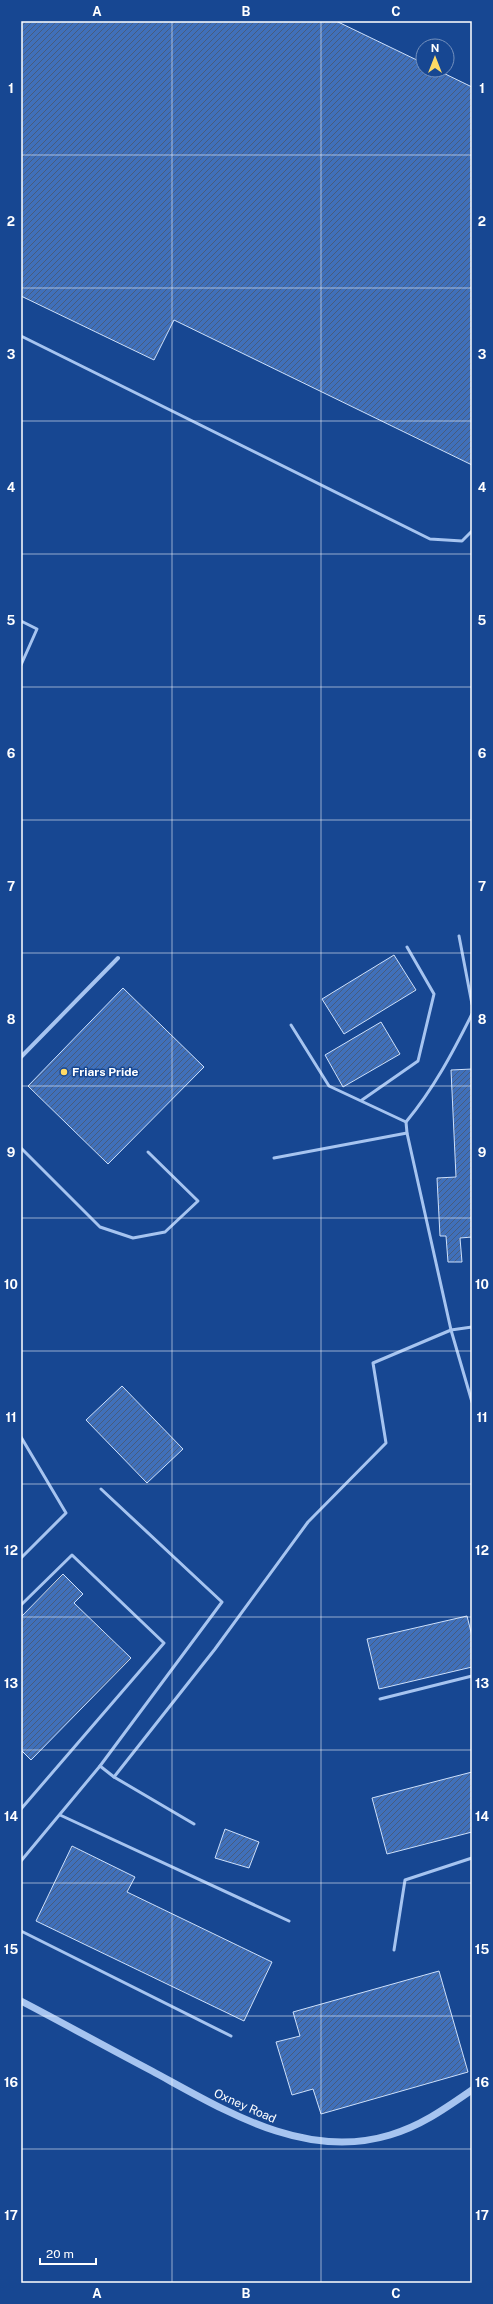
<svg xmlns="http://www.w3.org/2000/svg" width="493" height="2304" font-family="'Public Sans',sans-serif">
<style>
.building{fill:url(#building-hatch);stroke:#cde0fb}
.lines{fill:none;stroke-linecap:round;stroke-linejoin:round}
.service{stroke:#a6c4f0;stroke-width:3}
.minor{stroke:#a6c4f0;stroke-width:4}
.tertiary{stroke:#a6c4f0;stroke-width:7}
.grid{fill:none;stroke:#fff;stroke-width:1;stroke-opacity:0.55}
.poi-dot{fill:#ffda65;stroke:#174792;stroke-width:1.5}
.labels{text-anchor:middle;stroke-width:3;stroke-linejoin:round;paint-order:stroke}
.poi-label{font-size:12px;font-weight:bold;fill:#fff;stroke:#174792;text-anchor:start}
.street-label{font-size:12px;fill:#fff;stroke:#174792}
.neatline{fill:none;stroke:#fff;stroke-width:1.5}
.grid-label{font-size:13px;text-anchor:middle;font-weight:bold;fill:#fff}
</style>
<defs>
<pattern id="building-hatch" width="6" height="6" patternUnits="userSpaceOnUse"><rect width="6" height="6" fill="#4070ba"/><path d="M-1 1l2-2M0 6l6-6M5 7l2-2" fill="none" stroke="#475c7e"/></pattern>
</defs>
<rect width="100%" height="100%" fill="#174792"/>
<g class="building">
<polygon points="21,21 336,21 423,63 423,70 437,70 472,87 472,465 174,320 154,360 21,296"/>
<polygon points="394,955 416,990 344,1034 322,999"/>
<polygon points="123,988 204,1067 108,1164 28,1086"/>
<polygon points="381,1022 400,1054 343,1087 325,1055"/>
<polygon points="472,1069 472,1237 460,1238 462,1262 448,1262 446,1236 440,1236 437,1178 456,1177 451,1070"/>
<polygon points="122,1386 183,1449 147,1483 86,1420"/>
<polygon points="63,1574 83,1594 74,1603 131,1658 31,1760 21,1750 21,1617"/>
<polygon points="467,1616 472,1636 472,1667 379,1689 367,1639"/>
<polygon points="472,1772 472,1832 387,1854 372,1798"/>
<polygon points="225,1829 259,1842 249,1868 215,1858"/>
<polygon points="72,1846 135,1877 127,1892 272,1962 244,2021 36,1921"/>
<polygon points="439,1971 468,2072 321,2114 313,2089 292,2095 276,2042 300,2036 293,2012"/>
</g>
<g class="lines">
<g class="service">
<polyline points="21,336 430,539 462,541 472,531"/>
<polyline points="21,621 37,629 21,665"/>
<polyline points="459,936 472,1004"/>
<path d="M472,1014c-20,40 -38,74 -66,108l1,11 44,197 21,72"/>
<polyline points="291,1025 329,1086 406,1122"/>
<polyline points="362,1100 418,1061 434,994 407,947"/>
<polyline points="21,1148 100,1227 133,1238 165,1232 198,1201 148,1152"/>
<polyline points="274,1158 407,1133"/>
<polyline points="21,1437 66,1513 21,1558"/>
<polyline points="21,1605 72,1555 164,1643 21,1809"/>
<polyline points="380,1699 472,1676"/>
<polyline points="100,1766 114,1777 194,1824"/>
<polyline points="114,1777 215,1649 308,1522 386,1443 373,1363 451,1330 472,1327"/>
<polyline points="60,1815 289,1921"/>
<polyline points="21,1861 100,1766 222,1602 101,1489"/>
<polyline points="21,1931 231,2036"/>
<polyline points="394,1950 405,1880 472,1858"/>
</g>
<polyline class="minor" points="21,1057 118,958"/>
<path class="tertiary" d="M21,2001c44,23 87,47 131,70 72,39 152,90 238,64 31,-9 56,-27 82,-45"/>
</g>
<path class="grid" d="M172,21v2262M321,21v2262M21,155h451M21,288h451M21,421h451M21,554h451M21,687h451M21,820h451M21,953h451M21,1086h451M21,1218h451M21,1351h451M21,1484h451M21,1617h451M21,1750h451M21,1883h451M21,2016h451M21,2149h451"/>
<circle class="poi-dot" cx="64" cy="1072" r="4"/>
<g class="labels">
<g class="poi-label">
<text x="72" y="1076">Friars Pride</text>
</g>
<g class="street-label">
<text transform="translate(245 2106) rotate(24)" y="4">Oxney Road</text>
</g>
</g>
<rect width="493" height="2304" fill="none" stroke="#174792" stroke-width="44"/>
<g transform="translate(435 58)"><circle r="19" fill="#174792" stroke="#7491be"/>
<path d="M0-3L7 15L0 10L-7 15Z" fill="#ffda65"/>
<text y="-6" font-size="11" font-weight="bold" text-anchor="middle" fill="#ffffff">N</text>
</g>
<path d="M40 2258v6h56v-6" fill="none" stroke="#ffffff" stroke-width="2"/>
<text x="46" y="2258" font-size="12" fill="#ffffff" stroke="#174792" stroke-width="3" paint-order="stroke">20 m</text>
<rect x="22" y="22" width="449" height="2260" class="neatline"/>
<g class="grid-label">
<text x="97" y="16">A</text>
<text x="246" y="16">B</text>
<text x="396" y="16">C</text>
<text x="11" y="93">1</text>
<text x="482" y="93">1</text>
<text x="11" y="226">2</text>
<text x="482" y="226">2</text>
<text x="11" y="359">3</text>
<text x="482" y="359">3</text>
<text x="11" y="492">4</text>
<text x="482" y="492">4</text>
<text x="11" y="625">5</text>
<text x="482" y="625">5</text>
<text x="11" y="758">6</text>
<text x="482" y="758">6</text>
<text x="11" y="891">7</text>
<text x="482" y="891">7</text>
<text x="11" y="1024">8</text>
<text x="482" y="1024">8</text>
<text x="11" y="1157">9</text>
<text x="482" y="1157">9</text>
<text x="11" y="1289">10</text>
<text x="482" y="1289">10</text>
<text x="11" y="1422">11</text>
<text x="482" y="1422">11</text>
<text x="11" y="1555">12</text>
<text x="482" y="1555">12</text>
<text x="11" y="1688">13</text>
<text x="482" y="1688">13</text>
<text x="11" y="1821">14</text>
<text x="482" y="1821">14</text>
<text x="11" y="1954">15</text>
<text x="482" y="1954">15</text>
<text x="11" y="2087">16</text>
<text x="482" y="2087">16</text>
<text x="11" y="2220">17</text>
<text x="482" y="2220">17</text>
<text x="97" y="2298">A</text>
<text x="246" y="2298">B</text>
<text x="396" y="2298">C</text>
</g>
</svg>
